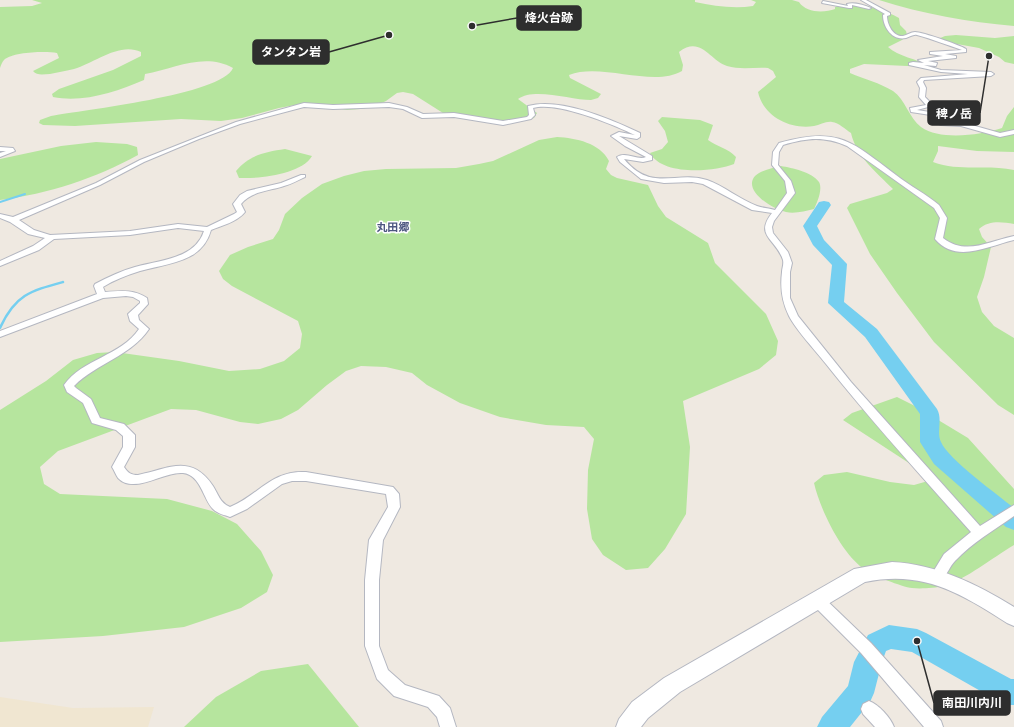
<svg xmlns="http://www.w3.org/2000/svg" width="1014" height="727" font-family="'Public Sans','Noto Sans JP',sans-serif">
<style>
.education{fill:#f0e6d1}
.green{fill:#b6e59e}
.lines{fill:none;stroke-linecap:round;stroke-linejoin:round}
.stream-far1{stroke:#75cff0;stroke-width:2}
.stream{stroke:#75cff0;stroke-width:2.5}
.river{fill:#75cff0;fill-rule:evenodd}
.street-casing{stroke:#b4b7c1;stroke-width:2}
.secondary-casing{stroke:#b4b7c1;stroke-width:2}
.street{fill:#fff;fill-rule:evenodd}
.secondary{fill:#fff;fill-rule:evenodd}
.labels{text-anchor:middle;stroke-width:3;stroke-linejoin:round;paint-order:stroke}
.far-quarter-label{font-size:11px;font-weight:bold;fill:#4d5680;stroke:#fff}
.leader{fill:none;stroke:#2e2e2e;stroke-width:1.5}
.callout-dot{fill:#2e2e2e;stroke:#fff;stroke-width:1.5}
.callout{fill:#2e2e2e;stroke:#2e2e2e;stroke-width:1.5}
.callout-label{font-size:12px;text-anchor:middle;font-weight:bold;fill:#fff}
</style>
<rect width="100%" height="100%" fill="#efe9e1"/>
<polygon class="education" points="0,697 73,708 154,707 148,727 0,727"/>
<g class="green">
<path d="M32,0h663v2c19,4 39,7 58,4l3,-4 -5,-2h41l7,2c7,11 25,11 36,7v-2c16,-7 49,2 64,11l1,7 6,6 1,4 -5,5 -14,7c10,10 29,11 41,20l-65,-3 -14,5v4c14,6 30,10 43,18 12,8 16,27 28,36 20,14 59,8 81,1l5,-12 7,-9v45l-37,-1 -39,-5v5l-5,11c27,10 54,2 81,8v54c-12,-2 -25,-4 -35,5l3,8 9,10 -7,30 -7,20 5,15 12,14 20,12v77l-16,-10 -64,-63 -37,-49 -27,-39 -23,-46 3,-4 37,-11 6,-4c-16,-16 -37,-33 -42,-56 -6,-4 -12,-10 -19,-11 -6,-1 -12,3 -18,4 -24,4 -51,-10 -56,-34l18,-15 -3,-6 -5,-3c-13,-1 -28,2 -41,-2 -17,-5 -26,-31 -48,-14l4,13 -1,6c-29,17 -81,-9 -113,4l1,3 31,16 -3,4 -7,2c-19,0 -57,-13 -73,-1l19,14 -3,5 -22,5 -69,-10 -30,-19 -10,-2 -6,1 -11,8 -13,6 -13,2 -13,1 -41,-7 -27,5 -37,10 -21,3 -40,-2 -106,7 -32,-1 -4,-2 1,-3 11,-4c31,-6 171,-21 182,-48 -29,-16 -59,1 -88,6l-1,6c-28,12 -61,23 -91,17l-1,-3 7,-5 54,-19 28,-14v-4c-22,-10 -46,11 -67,17 -7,2 -16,3 -24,5 -6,0 -13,2 -17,-3l26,-13 -2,-5c-12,-2 -44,-1 -53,7 -2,2 -3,5 -4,8v-61l32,-1 10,-3z"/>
<path d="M879,0h135v26c-46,-4 -91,-12 -135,-26z"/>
<polygon points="956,35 995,38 1014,36 1014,64 1005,62 999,57 979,48 946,42 938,39 945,36"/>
<path d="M662,117l38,3 13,5 -5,15c9,7 20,8 28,17l-2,7c-20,8 -72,12 -84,-11l12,-4 6,-7 -3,-11 -7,-10z"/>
<path d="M557,137c19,1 43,6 52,24l-3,8 5,6 6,3 31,7 10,21 8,11 42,26 7,20 51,51 12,27 -2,14 -17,14 -76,32 7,46 -4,67 -21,35 -17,19 -22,2 -23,-15 -11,-16 -5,-30 1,-39 6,-31 -10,-12 -38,-2 -46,-8 -40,-14 -33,-18 -15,-12 -26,-6 -25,-1 -15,5 -19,14 -29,25 -17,9 -23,5 -18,-2 -44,-12 -25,-1 -113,42 -18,16 4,17 16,10 107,5 45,12 25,13 24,27 12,24 -6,17 -26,16 -57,19 -81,9 -103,6v-232l46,-29 27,-21 24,-7 18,-1 64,9 50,10 31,-2 24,-8 16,-13 2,-14 -4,-13 -66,-35 -9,-7 -4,-8 11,-16 18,-8 25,-8 6,-9 6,-16 17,-16 20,-14 22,-8 20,-5 22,-2 70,-1 23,-4 14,-3 46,-21z"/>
<path d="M96,142l31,2 10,3 1,8c-42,23 -90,39 -138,45v-41l61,-13z"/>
<path d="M285,149l27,7c-10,18 -53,23 -73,22l-3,-7c13,-16 29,-19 49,-22z"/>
<path d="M781,166c11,2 31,6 38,16 4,7 -2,21 -5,27 -9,2 -19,5 -28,3 -12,-2 -44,-21 -31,-36 6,-6 18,-8 26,-10z"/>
<path d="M897,397l18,9 53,32 46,51v56c-22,13 -47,34 -71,41 -8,2 -23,3 -31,2 -10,-1 -40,-13 -48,-19 -23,-16 -44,-60 -50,-86l10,-8 23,-3 43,10 24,3 14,-4 -13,-14 -72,-47 9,-7z"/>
<polygon points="308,664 359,727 184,727 216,697 261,671"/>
</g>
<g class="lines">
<polyline class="stream-far1" points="0,202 25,194"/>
<path class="stream" d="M0,328c15,-33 30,-37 63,-46"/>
<g class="river">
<path d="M824,201l5,1 2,3 -14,21 7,14 23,24 -3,38 33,27 60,80c6,10 -1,23 4,33 7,17 57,53 73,66v22l-8,-3 -72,-63 -14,-22v-28l-55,-77 -37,-34 4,-38 -19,-20 -10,-19 16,-24z"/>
<polygon points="889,625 917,629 926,633 1011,679 1014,679 1014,705 1008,705 998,701 912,652 891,649 886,651 882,662 874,693 870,702 850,727 817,727 822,717 848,686 854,662 868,635"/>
</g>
<g class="street-casing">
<g id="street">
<path d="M861,0h5l24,13v2l-3,1c0,8 6,21 16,20 4,-1 8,-4 12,-4 7,0 45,13 51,17v3l-21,2 11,2v2l-28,3 9,2 -1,3 -12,-1 17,5 50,2 3,2 -3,2 -67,4 -1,2 3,6 -1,9 6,6 1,3 -15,4 26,4 1,3 -5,3 22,2 39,11 14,-3v4l-14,3 -39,-11 -20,-1 -10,-5 6,-4 -26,-4 -1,-4 16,-3 -7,-8 1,-9 -3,-6 4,-4 47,-4 -27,-2 -32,-7v-2l4,-1 11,1 -6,-3 25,-4 -13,-2v-2l32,-2c-15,-5 -30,-11 -45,-15 -4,-1 -7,2 -11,3 -14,3 -23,-11 -23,-23l2,-1z"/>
<path d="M823,1l25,5 -1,-2c7,-2 17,1 24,4l-2,1 -17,-4v3h-3l-27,-5z"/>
<path d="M389,103l18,4 16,7 31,-1 49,8 24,-4 2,-2 -1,-9c32,-9 83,13 112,27v4l-3,2 -18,-3 33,20v4l-9,2 -19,-3c28,34 51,11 83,21 17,6 32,19 50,26 5,2 12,2 18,4l12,-17 -2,-12 -13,-16 1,-13 6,-9c59,-17 72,-2 117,32 14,11 30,19 43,30l8,13 -4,20c23,18 46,3 71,-2v4c-26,6 -58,24 -79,-1l5,-21 -6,-10 -87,-62c-24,-10 -39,-8 -64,-1l-4,7 -1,13 13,16 4,12 -21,28 -2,6 1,6 15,19 4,11 -2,9v26l8,18 53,66 129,144 34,-21v11c-20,14 -42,27 -59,45 -8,8 -10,24 -23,20l-2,-4 14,-23 27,-22c-49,-55 -99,-110 -145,-168 -10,-13 -30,-34 -37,-48 -7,-14 -9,-28 -7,-44 0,-4 2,-7 1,-12 -7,-21 -29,-24 -11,-47l-20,-3 -49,-26 -11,-2 -28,1 -23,-4 -21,-17 -3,-5c9,-6 21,4 29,0l-21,-11 -14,-10 8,-4 16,3c-23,-11 -78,-34 -102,-27l2,7 -4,4 -28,6 -49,-8 -32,1 -19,-9 -14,-2 -56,2 -29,-2 -64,17 -41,15 -55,23 -44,23 -81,35 15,10 16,5 80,-4 48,-7 29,3 27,-13 3,-2 -4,-8 7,-9 7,-4 34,-8 20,-8h4v2c-7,3 -13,7 -21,9 -15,5 -32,5 -43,18l4,8c-8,10 -22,13 -34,18 -9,33 -43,33 -71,41 -13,4 -26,9 -37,16l2,5c16,-1 28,-3 42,6l1,6 -10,11 1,5 10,9c-18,27 -52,34 -75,57l2,2 15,11 9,19 24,6 11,11v12l-11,20c4,6 7,8 14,8 30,-6 53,-22 75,11 5,8 7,17 17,21 29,-12 41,-37 76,-35l87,15 6,7 1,13 -17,33 -4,40v66l9,24 17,15 34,11 11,12 6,19h-16l-3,-10 -9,-10 -34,-11 -17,-17 -12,-33v-66l4,-40 19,-33 -2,-13 -80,-13h-14l-10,3 -35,25 -17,8c-5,-2 -12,-3 -17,-8 -10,-10 -12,-34 -30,-36 -19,-2 -49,22 -65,5 -2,-3 -4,-8 -6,-11l11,-20v-11l-7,-6 -24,-7 -9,-20 -16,-11 -3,-7c18,-26 57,-29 75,-56l-9,-8 -2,-7 12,-11v-2l-7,-4 -7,-1 -23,2 -103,39v-6l97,-37 -3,-8 1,-2c13,-7 26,-13 40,-17 25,-7 60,-8 69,-36l-26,-3 -48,7 -76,4 -15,11 -39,16v-5l33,-15 12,-8 -17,-4 -18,-12 -10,-4v-4l13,3 83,-34 44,-23 96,-38 68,-19 29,2z"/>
<polygon points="0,147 13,148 15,151 0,157 0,153 6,151 0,151"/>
<polygon points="817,594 822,596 871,643 941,721 943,727 924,727 861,653 812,604 810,600 812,596"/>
<path d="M869,701c10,4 21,16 25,26h-19l-12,-13 -2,-5 2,-5z"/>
</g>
</g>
<g class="secondary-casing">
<path id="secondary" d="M892,562c44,2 85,22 122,45v19l-7,-3c-47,-30 -84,-53 -142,-41l-185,110 -32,26 -7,9h-25l3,-8 13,-17 32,-24 190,-109z"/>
</g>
<use href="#street" class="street"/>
<use href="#secondary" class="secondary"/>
</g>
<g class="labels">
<g class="far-quarter-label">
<text x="393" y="231">丸田郷</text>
</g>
</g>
<path class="leader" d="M472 26L517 18M389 35L329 52M989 56L980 113M917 641L934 703"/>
<g class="callout-dot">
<circle cx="472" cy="26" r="4"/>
<circle cx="389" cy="35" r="4"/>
<circle cx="989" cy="56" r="4"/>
<circle cx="917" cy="641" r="4"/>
</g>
<g class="callout">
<rect x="517" y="6" width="64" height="24" rx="4"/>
<rect x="253" y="40" width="76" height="24" rx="4"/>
<rect x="928" y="101" width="52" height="24" rx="4"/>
<rect x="934" y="691" width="76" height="24" rx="4"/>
</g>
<g class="callout-label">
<text x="549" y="22">烽火台跡</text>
<text x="291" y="56">タンタン岩</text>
<text x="954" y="118">稗ノ岳</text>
<text x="972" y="707">南田川内川</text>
</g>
</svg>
